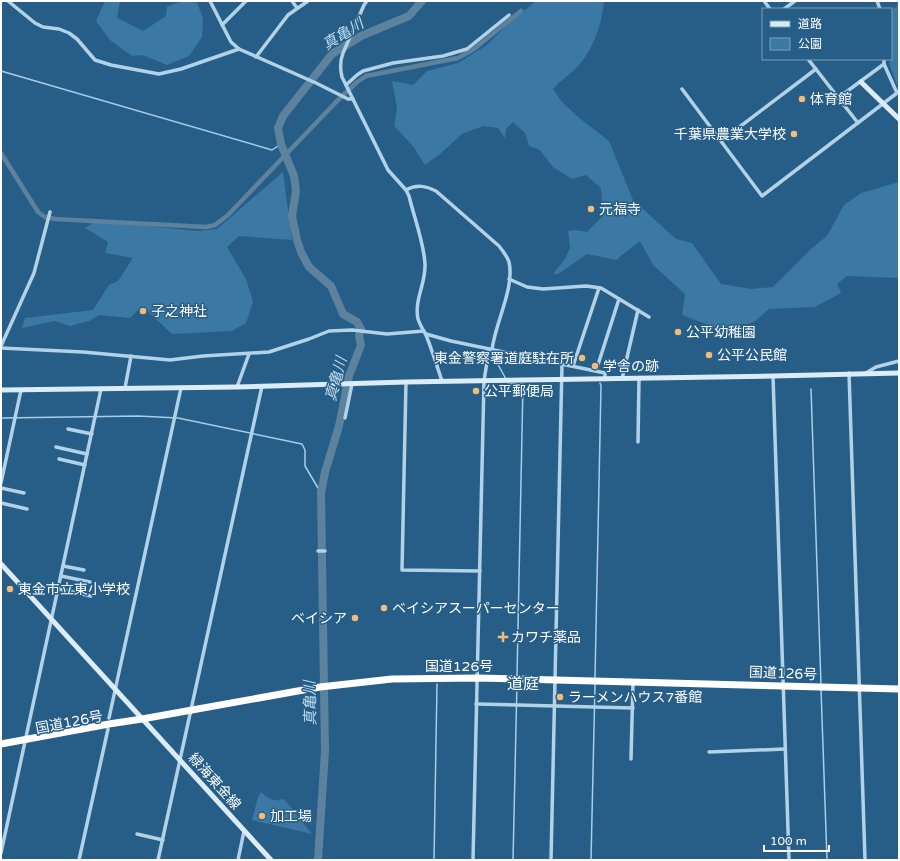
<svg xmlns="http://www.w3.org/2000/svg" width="900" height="861" font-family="'Varela Round','Noto Sans JP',sans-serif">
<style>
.green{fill:#3b78a3}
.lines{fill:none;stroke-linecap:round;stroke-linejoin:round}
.stream{stroke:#a7cee9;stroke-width:1.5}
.canal{stroke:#5c829d;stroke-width:4.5}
.river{stroke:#5c829d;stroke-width:8}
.street{stroke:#b2d2e8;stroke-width:3.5}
.secondary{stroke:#dcecf7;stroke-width:5}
.highway{stroke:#fff;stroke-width:7}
.poi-dot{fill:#f1bd78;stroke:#275e87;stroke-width:1.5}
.labels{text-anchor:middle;stroke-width:3;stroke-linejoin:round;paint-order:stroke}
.poi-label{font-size:14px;fill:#fff;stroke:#275e87;text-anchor:start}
.street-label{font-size:14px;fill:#fff;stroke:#275e87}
.water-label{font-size:15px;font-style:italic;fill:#bedbf0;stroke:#275e87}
.quarter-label{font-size:16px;fill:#fff;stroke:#275e87}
</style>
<rect width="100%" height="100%" fill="#275e87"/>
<g class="green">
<path d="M105,1h15l-3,17 26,13 23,-15 1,-9c11,-5 18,-7 30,-4l6,15 -1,19 -13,19 -22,9 -24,-10 -11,1 -22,-16 -14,-19z"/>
<path d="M536,1h68c-2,22 -10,46 -24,63 -8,9 -19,16 -27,25l9,13 16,15 31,24 24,59 43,39 16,4 29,41 30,5 22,-2 38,-38 16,-13 17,-31 17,-12 38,-11v96l-52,-2 -10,8 4,9 -26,14 -46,2 -15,13 -7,2 -31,4 -34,-13 3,-21 -32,-29 -13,-24 -24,19 -29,-6 -29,20h-5l12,-15 5,-11 -2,-17 6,-1 13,2 16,-16 -2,-28 -15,-13 -14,4 -19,-12 -13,-17 -11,-4 -4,-13 -12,-11 -7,7 -1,9 -7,-10 -15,-2 -21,8 -22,20 -15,11 -12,-19 -19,-20 3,-17 -5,-28 21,4 14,-14 31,-8 29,-18 19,-19z"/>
<polygon points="899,1 899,85 897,85 890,66 889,59 891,59 891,10 896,7"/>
<polygon points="283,172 292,240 239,236 227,247 246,279 253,302 246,323 232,331 172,334 142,306 130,318 99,315 89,321 70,326 55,321 22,328 25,318 93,310 109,285 118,281 133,258 105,253 108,242 85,228 95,221 198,231 217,229"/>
<path d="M261,792c7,7 13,10 23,7l28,35 -60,-14 6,-23z"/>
</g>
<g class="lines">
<g class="stream">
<polyline points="1,71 272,150 281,144"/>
<polyline points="491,352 506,379"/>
<polyline points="508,382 509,384 523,384 517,676"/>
<polyline points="811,389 821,685"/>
<polyline points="1,418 138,416 178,418 302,444 305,450 305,466 321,493"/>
<polyline points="595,678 601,386 600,383"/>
<polyline points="821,689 827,860"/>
<polyline points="434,860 437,684"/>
<polyline points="513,860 517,682"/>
<polyline points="591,860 595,684"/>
</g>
<polyline class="canal" points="1,153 38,212 45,217 55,219 206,227 215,225 228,215 338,100 357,82 366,76 458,58 474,49 521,11"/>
<polyline class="river" points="318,860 325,751 321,493 325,472 339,426 349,376 361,345 359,336 361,329 357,322 343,314 331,286 309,267 301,252 297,240 292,216 296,191 294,176 281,144 278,128 283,116 332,54 361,36 409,16 422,1"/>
<g class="street">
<polyline points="8,1 35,23 43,27 59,29 69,33 77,39 95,60 111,65 159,74 181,69 239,49"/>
<polyline points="210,1 231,42 239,49 316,83 348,99 353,99"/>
<polyline points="292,1 297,8"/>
<path d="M367,1l-3,4 -21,48c-3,8 -3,16 -1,24l46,93 18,20 3,6c5,21 15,47 16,68 1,19 -11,36 -7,55 2,6 5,11 8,16 6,15 11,31 16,46"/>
<polyline points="764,1 770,9"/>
<polyline points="877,1 880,9"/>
<polyline points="784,9 795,1"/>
<polyline points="222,25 246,1"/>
<polyline points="256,57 288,15 308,1"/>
<polyline points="808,59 858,123"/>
<polyline points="346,85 357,75 363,71 393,63 443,56 467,49 509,15"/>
<polyline points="682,89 762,196 897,93 884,64 884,59"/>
<polyline points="838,98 884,64"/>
<polyline points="721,141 816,69"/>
<path d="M406,190c11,-6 20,-4 30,1l63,55c4,5 8,10 10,16 6,26 -14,61 -17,88"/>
<polyline points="509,279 527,287 543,289 586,286 601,288 649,317"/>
<polyline points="426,334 451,341 605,373 605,379"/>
<polyline points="1,346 34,273 50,212"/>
<polyline points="1,348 83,352 170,360 203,356 269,352 309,339 329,331 352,330 387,334 424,331"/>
<polyline points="573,366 599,288"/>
<polyline points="596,371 619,299"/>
<polyline points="849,373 865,860"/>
<polyline points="866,373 876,367 899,361"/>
<polyline points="773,376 789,860"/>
<polyline points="622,379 638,310"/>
<polyline points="406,382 402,570 480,571"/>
<polyline points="237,387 249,354"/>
<polyline points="125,388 131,356"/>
<polyline points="345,418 352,384"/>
<polyline points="68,429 92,434"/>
<polyline points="638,442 639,378"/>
<polyline points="56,447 87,454"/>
<polyline points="59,459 85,465"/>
<polyline points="1,483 21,390"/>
<polyline points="1,488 24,493"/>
<polyline points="1,503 27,509"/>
<polyline points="318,551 325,551"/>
<polyline points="63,566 84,570"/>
<polyline points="61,576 90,582"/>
<polyline points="59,589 91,596"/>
<polyline points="476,704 633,708"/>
<polyline points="109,718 181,388"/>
<polyline points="709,752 785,749"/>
<polyline points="631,759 633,683"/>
<polyline points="137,834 163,840"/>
<polyline points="1,853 101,389"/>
<polyline points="79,860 108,729"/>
<polyline points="158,860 262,386"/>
<polyline points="238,860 244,831"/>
<polyline points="473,860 484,381 489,349"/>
<polyline points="551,860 562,364"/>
</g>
<g class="secondary">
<polyline points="861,82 899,119"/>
<polyline points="1,390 237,387 406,382 773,376 899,373"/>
<polyline points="1,564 271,860"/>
</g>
<polyline class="highway" points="1,744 109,724 142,719 320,687 392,679 477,678 899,689"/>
</g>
<g class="poi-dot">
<circle cx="802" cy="99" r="4"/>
<circle cx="794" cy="134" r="4"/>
<circle cx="591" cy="209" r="4"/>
<circle cx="143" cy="311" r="4"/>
<circle cx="678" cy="332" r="4"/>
<circle cx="709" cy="355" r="4"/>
<circle cx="582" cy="358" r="4"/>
<circle cx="595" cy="366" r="4"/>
<circle cx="476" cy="391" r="4"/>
<circle cx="10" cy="589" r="4"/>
<circle cx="384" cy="608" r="4"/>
<circle cx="355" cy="618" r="4"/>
<path d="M501 631h4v4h4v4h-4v4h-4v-4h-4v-4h4z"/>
<circle cx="560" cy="697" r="4"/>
<circle cx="262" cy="816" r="4"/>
</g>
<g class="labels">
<g class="poi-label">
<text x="810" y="104">体育館</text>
<text x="786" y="139" text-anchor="end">千葉県農業大学校</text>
<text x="599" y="214">元福寺</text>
<text x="151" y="316">子之神社</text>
<text x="686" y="337">公平幼稚園</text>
<text x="717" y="360">公平公民館</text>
<text x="574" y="363" text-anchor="end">東金警察署道庭駐在所</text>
<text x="603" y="371">学舎の跡</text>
<text x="484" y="396">公平郵便局</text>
<text x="18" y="594">東金市立東小学校</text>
<text x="392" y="613">ベイシアスーパーセンター</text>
<text x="347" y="623" text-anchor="end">ベイシア</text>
<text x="511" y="642">カワチ薬品</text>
<text x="568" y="702">ラーメンハウス7番館</text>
<text x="270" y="821">加工場</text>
</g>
<g class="street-label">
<text x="459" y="671">国道126号</text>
<text transform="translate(783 673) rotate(2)" y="5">国道126号</text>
<text transform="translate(69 722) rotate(-11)" y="5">国道126号</text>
<text transform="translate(215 781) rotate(48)" y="5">緑海東金線</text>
</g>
<g class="water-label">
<text transform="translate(343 34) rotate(-32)" y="5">真亀川</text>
<text transform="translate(336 379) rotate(-75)" y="5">真亀川</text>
<text transform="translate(310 703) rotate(-91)" y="5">真亀川</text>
</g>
<g class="quarter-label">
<text x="523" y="689">道庭</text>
</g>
</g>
<rect width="900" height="861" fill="none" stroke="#ffffff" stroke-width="4"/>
<rect x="762" y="8" width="130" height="52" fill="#275e87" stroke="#7d9eb7"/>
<rect x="770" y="21" width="20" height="6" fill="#dcecf7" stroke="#7d9eb7"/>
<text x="798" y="28" font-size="12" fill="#ffffff">道路</text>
<rect x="770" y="38" width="20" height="12" fill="#3b78a3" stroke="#7d9eb7"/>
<text x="798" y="48" font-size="12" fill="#ffffff">公園</text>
<path d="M764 845v6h65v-6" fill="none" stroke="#ffffff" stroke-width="2"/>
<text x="770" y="845" font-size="12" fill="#ffffff" stroke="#275e87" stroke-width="3" paint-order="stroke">100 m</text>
</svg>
